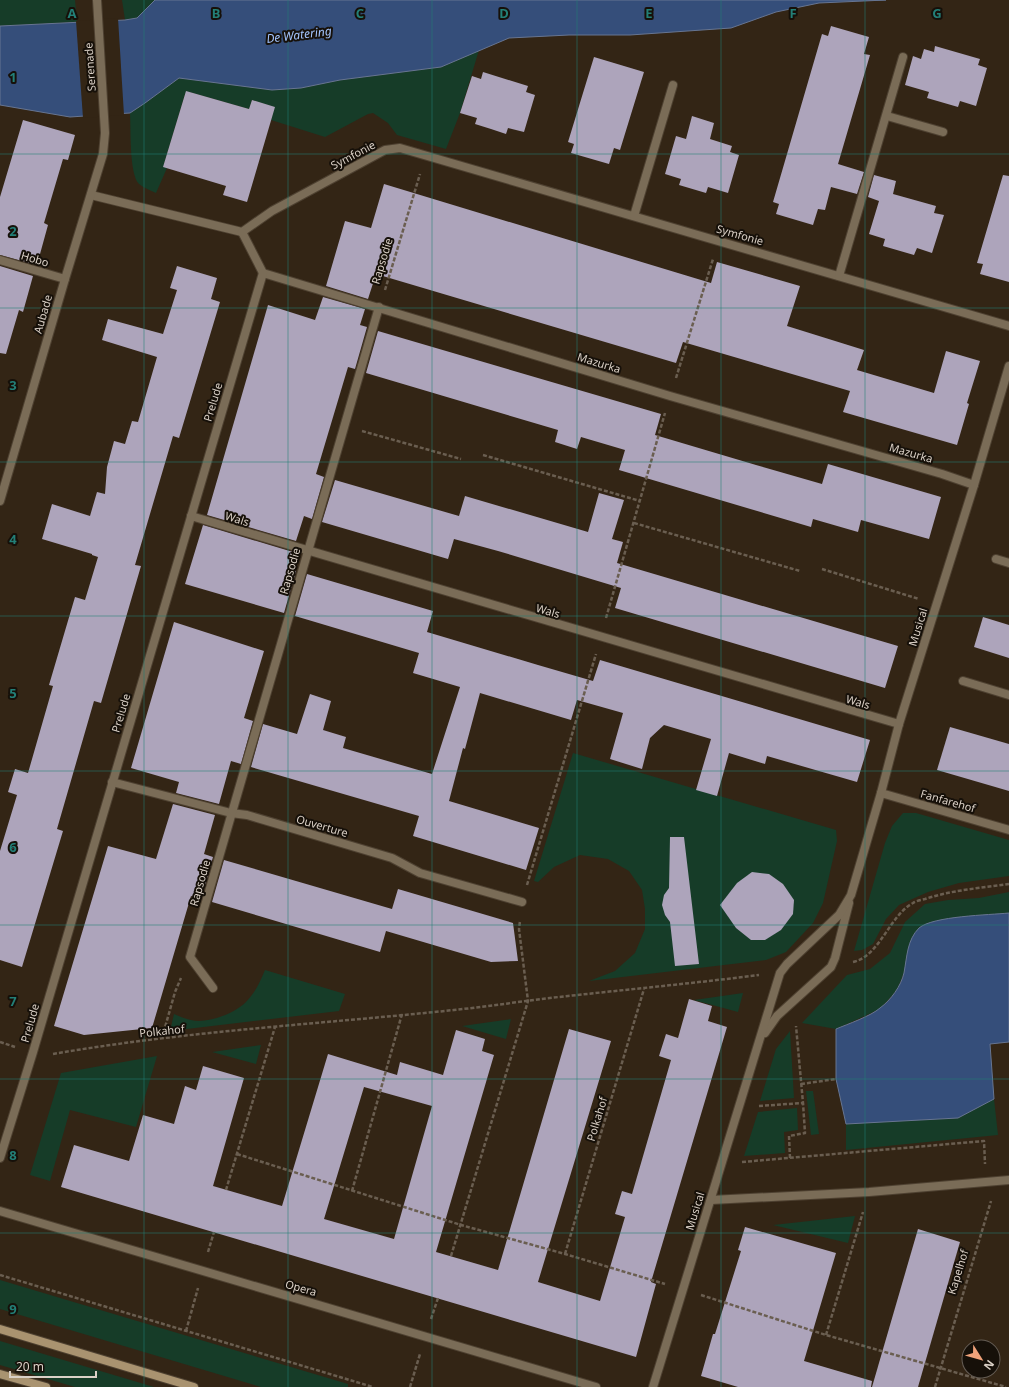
<svg xmlns="http://www.w3.org/2000/svg" width="1009" height="1387" font-family="'Noto Sans',sans-serif">
<style>
.green{fill:#163c28}
.water{fill:#354e7a;stroke:#677591}
.pier{fill:#332515}
.building{fill:#ada4bb;fill-rule:evenodd}
.lines{fill:none;stroke-linecap:round;stroke-linejoin:round}
.street-casing{stroke:#4e4131;stroke-width:10}
.secondary-casing{stroke:#4e4131;stroke-width:10}
.path{stroke:#6a5e50;stroke-width:2.5;stroke-dasharray:4 2;stroke-linecap:butt}
.street{stroke:#7a6c57;stroke-width:8}
.secondary{stroke:#a99370;stroke-width:8}
.grid{fill:none;stroke:#237f77;stroke-width:1;stroke-opacity:0.55}
.labels{text-anchor:middle;stroke-width:4;stroke-linejoin:round;paint-order:stroke}
.street-label{font-size:11px;fill:#dbd1c7;stroke:#161009}
.water-label{font-size:12px;font-style:italic;fill:#a3c4fd;stroke:#161009}
.grid-label{font-size:13px;text-anchor:middle;font-weight:bold;fill:#237f77;stroke:#161009;stroke-width:4;stroke-linejoin:round;paint-order:stroke}
</style>
<rect width="100%" height="100%" fill="#332515"/>
<g class="green">
<polygon points="0,0 75,0 77,22 0,26"/>
<polygon points="122,0 155,0 137,18 125,20"/>
<path d="M479,50l-19,63 -14,36 -49,-14 -9,-12 -15,-10 -5,1 -43,23 -54,-17 3,-13 -22,-7 -3,9 -60,-17 -4,2 -21,70 3,4 -11,25c-6,-3 -12,-5 -17,-9 -10,-10 -8,-56 -9,-71l15,-10 34,-25 93,12 29,-2 39,-8 101,-13z"/>
<polygon points="573,753 836,830 837,841 823,903 813,923 786,952 766,960 589,981 615,971 635,953 645,929 645,909 642,890 629,871 608,859 580,855 554,867 538,882 534,881"/>
<polygon points="903,813 916,813 1009,840 1009,876 959,883 928,892 899,905 886,919 873,944 862,950 854,951 885,843 892,826"/>
<polygon points="1009,892 1009,914 903,975 897,990 880,1009 836,1029 802,1023 847,975 870,969 890,953 905,922 925,904 948,900 979,898"/>
<path d="M265,970l80,24 -6,17 -169,20 4,-17c5,2 11,5 17,6 16,4 43,-6 55,-18 9,-9 14,-20 19,-32z"/>
<polygon points="743,993 738,1012 694,1000"/>
<polygon points="511,1019 506,1039 462,1026"/>
<polygon points="790,1031 794,1098 760,1101 776,1049"/>
<polygon points="261,1045 256,1064 212,1052"/>
<polygon points="157,1056 136,1127 70,1110 50,1181 30,1175 61,1073"/>
<polygon points="806,1091 813,1091 819,1134 811,1135"/>
<polygon points="994,1099 998,1135 846,1150 846,1124 958,1118"/>
<polygon points="797,1108 798,1130 784,1132 785,1153 744,1156 758,1112"/>
<polygon points="855,1216 848,1243 773,1225"/>
<polygon points="0,1280 348,1384 348,1387 261,1387 0,1309"/>
<polygon points="0,1341 154,1387 75,1387 0,1365"/>
</g>
<g class="water">
<polygon points="155,0 886,0 819,3 776,12 731,28 630,35 569,35 509,38 441,67 340,80 301,88 272,90 179,78 145,103 130,113 70,117 0,105 0,26 125,20 137,18"/>
<path d="M1009,913v129l-19,2 4,55 -36,19 -112,6 -10,-45v-50c12,-5 35,-13 44,-21 11,-8 21,-22 24,-35 3,-16 3,-33 15,-45 14,-12 70,-13 90,-15z"/>
</g>
<polygon class="pier" points="118,18 124,115 83,118 76,21"/>
<g class="building">
<polygon points="831,26 869,37 864,54 870,55 838,164 864,172 857,194 831,187 825,210 818,209 813,225 776,214 779,204 773,202 822,34 828,36"/>
<polygon points="935,46 980,59 978,65 987,68 976,106 960,101 958,107 927,98 929,92 905,85 913,56 921,59 924,49 934,52"/>
<polygon points="594,57 644,72 620,150 614,148 609,164 571,153 574,144 568,142"/>
<polygon points="483,72 528,86 526,92 535,95 524,132 508,128 506,134 491,129 475,124 477,118 460,113 472,76 481,79"/>
<polygon points="186,91 249,109 252,100 275,107 247,202 223,195 226,186 163,167"/>
<polygon points="692,116 714,123 710,139 732,146 730,152 739,155 728,193 708,187 706,193 679,185 681,179 665,174 676,136 686,139"/>
<polygon points="23,120 75,135 68,160 63,159 44,223 48,225 37,265 0,255 0,197"/>
<polygon points="874,175 896,181 893,194 936,206 934,213 944,215 932,253 917,248 914,255 883,246 885,239 869,234 879,201 868,197"/>
<polygon points="1003,175 1009,176 1009,282 980,274 983,264 977,263"/>
<polygon points="384,184 711,283 717,262 800,286 787,326 864,350 857,370 934,393 946,351 980,361 967,403 969,404 957,445 843,412 850,391 683,342 676,363 376,274 368,299 326,286 345,221 371,228"/>
<polygon points="0,266 33,276 23,312 19,310 6,354 0,353"/>
<polygon points="177,266 217,278 211,299 220,302 179,438 173,436 160,480 135,565 141,566 101,703 94,701 57,829 63,831 22,967 0,960 0,851 17,795 8,792 15,769 28,773 53,686 49,685 75,597 85,600 98,557 92,555 92,554 42,539 52,504 90,516 97,492 105,494 107,467 114,441 125,444 132,421 138,422 157,357 102,340 108,319 163,334 177,290 170,288"/>
<polygon points="323,297 365,309 360,325 367,327 355,369 348,367 316,474 324,477 312,519 304,516 296,541 207,515 268,305 315,320"/>
<polygon points="378,331 661,414 655,435 756,465 822,484 828,464 941,497 929,539 861,520 858,532 813,519 811,527 619,470 625,450 581,437 577,449 555,442 558,430 366,373"/>
<polygon points="335,480 459,516 465,496 588,532 599,493 624,500 612,539 623,542 617,563 898,646 885,688 615,608 621,588 498,551 454,539 448,559 322,522"/>
<polygon points="203,525 293,552 288,569 296,571 284,613 185,584"/>
<polygon points="307,574 433,611 427,632 538,665 593,681 600,660 870,740 857,782 767,756 765,764 729,753 717,796 696,790 711,739 664,725 650,738 642,769 610,759 623,713 577,700 571,720 480,693 465,749 463,748 449,801 539,828 526,870 413,836 419,816 251,767 263,724 297,734 310,694 331,701 323,730 346,737 343,748 432,774 460,687 413,673 419,653 295,616"/>
<polygon points="983,617 1009,625 1009,658 974,647"/>
<polygon points="174,622 264,651 244,718 253,721 241,764 231,761 219,804 176,793 179,782 131,768"/>
<polygon points="950,727 1009,744 1009,791 937,770"/>
<polygon points="173,804 215,815 204,854 213,857 201,899 191,896 152,1028 84,1035 54,1026 108,846 156,859"/>
<polygon points="670,837 684,837 699,964 675,966 670,922 665,915 662,905 664,895 669,888"/>
<polygon points="224,860 392,909 398,889 513,923 518,961 491,962 386,931 380,952 212,902"/>
<polygon points="752,872 769,874 783,884 794,900 793,914 781,930 765,940 751,940 736,928 720,905 737,883"/>
<path d="M689,999l23,7 -4,15 19,6 -76,255 5,2 -20,73 -575,-170 13,-42 55,16 14,-46 31,9 11,-38 11,4 7,-24 41,12 -31,108 69,20 46,-152 69,21 3,-13 43,13 13,-45 29,9 -3,12 12,4 -58,197 62,18 71,-241 42,12 -73,241 62,19 25,-84 -10,-3 7,-23 10,3 39,-134 -12,-4 7,-22 12,4zM364,1087l68,19 -38,133 -70,-20z"/>
<polygon points="745,1227 836,1253 804,1361 872,1381 871,1387 738,1387 701,1376 713,1334 715,1334 741,1251 738,1250"/>
<polygon points="918,1229 960,1242 918,1387 872,1387"/>
</g>
<g class="lines">
<g class="street-casing">
<g id="street">
<polyline points="887,116 943,132"/>
<polyline points="91,195 242,232 272,211 385,150 400,148 1009,326"/>
<polyline points="634,216 673,85"/>
<polyline points="242,232 263,273 670,396 942,474 974,485"/>
<polyline points="0,260 65,279"/>
<polyline points="839,276 903,57"/>
<polyline points="0,501 65,279 103,154 105,133 97,0"/>
<polyline points="191,516 899,724"/>
<polyline points="996,559 1009,563"/>
<polyline points="963,681 1009,695"/>
<polyline points="112,782 231,813 247,815 392,858 420,873 522,902"/>
<polyline points="881,793 1009,830"/>
<polyline points="213,988 190,957 379,307"/>
<polyline points="765,1033 777,1016 831,967 835,958 849,903"/>
<polyline points="0,1158 33,1052 263,273"/>
<polyline points="711,1200 869,1192 1009,1180"/>
<polyline points="0,1211 596,1387"/>
<polyline points="653,1387 780,973 787,964 839,915 851,895 881,793 899,724 974,485 1009,366"/>
</g>
</g>
<g class="secondary-casing">
<g id="secondary">
<polyline points="0,1329 194,1387"/>
<polyline points="0,1374 46,1387"/>
</g>
</g>
<g class="path">
<polyline points="385,290 420,174"/>
<polyline points="676,378 713,259"/>
<polyline points="362,431 461,459"/>
<polyline points="483,455 640,501"/>
<polyline points="634,523 800,571"/>
<polyline points="822,569 919,599"/>
<polyline points="606,618 665,413"/>
<polyline points="527,885 596,654"/>
<path d="M853,962c27,-6 36,-46 60,-59 3,-2 8,-3 12,-4 27,-9 56,-11 84,-15"/>
<polyline points="162,1038 175,992 181,978"/>
<polyline points="0,1042 15,1047"/>
<path d="M53,1054c133,-23 268,-30 401,-44 38,-4 76,-10 114,-14 64,-7 128,-13 191,-21"/>
<polyline points="801,1084 836,1079"/>
<polyline points="759,1106 803,1103 796,1026"/>
<polyline points="237,1154 461,1225 565,1254 665,1284"/>
<polyline points="790,1158 789,1136 805,1133 803,1103"/>
<polyline points="742,1162 984,1141 985,1164"/>
<polyline points="226,1190 275,1027"/>
<polyline points="352,1191 402,1014"/>
<polyline points="208,1252 214,1232"/>
<polyline points="565,1254 644,989"/>
<polyline points="451,1256 528,1001 519,929 520,921"/>
<polyline points="0,1275 373,1387"/>
<polyline points="701,1295 826,1335 1006,1387"/>
<polyline points="431,1319 438,1298"/>
<polyline points="186,1331 198,1288"/>
<polyline points="826,1335 863,1212"/>
<polyline points="410,1387 420,1354"/>
<polyline points="935,1387 991,1201"/>
</g>
<use href="#street" class="street"/>
<use href="#secondary" class="secondary"/>
</g>
<path class="grid" d="M144,0v1387M288,0v1387M432,0v1387M577,0v1387M721,0v1387M865,0v1387M0,154h1009M0,308h1009M0,462h1009M0,616h1009M0,771h1009M0,925h1009M0,1079h1009M0,1233h1009"/>
<g class="labels">
<g class="street-label">
<text transform="translate(90 67) rotate(-94)" y="4">Serenade</text>
<text transform="translate(353 155) rotate(-28)" y="4">Symfonie</text>
<text transform="translate(740 235) rotate(16)" y="4">Symfonie</text>
<text transform="translate(35 259) rotate(16)" y="4">Hobo</text>
<text transform="translate(382 261) rotate(-73)" y="4">Rapsodie</text>
<text transform="translate(43 314) rotate(-74)" y="4">Aubade</text>
<text transform="translate(599 363) rotate(17)" y="4">Mazurka</text>
<text transform="translate(213 402) rotate(-73)" y="4">Prelude</text>
<text transform="translate(911 453) rotate(16)" y="4">Mazurka</text>
<text transform="translate(237 519) rotate(17)" y="4">Wals</text>
<text transform="translate(290 571) rotate(-74)" y="4">Rapsodie</text>
<text transform="translate(548 611) rotate(16)" y="4">Wals</text>
<text transform="translate(918 627) rotate(-73)" y="4">Musical</text>
<text transform="translate(858 702) rotate(16)" y="4">Wals</text>
<text transform="translate(121 713) rotate(-73)" y="4">Prelude</text>
<text transform="translate(948 801) rotate(16)" y="4">Fanfarehof</text>
<text transform="translate(322 826) rotate(16)" y="4">Ouverture</text>
<text transform="translate(200 883) rotate(-74)" y="4">Rapsodie</text>
<text transform="translate(30 1023) rotate(-74)" y="4">Prelude</text>
<text transform="translate(162 1031) rotate(-6)" y="4">Polkahof</text>
<text transform="translate(597 1119) rotate(-73)" y="4">Polkahof</text>
<text transform="translate(695 1211) rotate(-73)" y="4">Musical</text>
<text transform="translate(958 1272) rotate(-73)" y="4">Kapelhof</text>
<text transform="translate(301 1288) rotate(16)" y="4">Opera</text>
</g>
<g class="water-label">
<text transform="translate(299 35) rotate(-7)" y="4">De Watering</text>
</g>
</g>
<g class="grid-label">
<text x="72" y="18">A</text>
<text x="216" y="18">B</text>
<text x="360" y="18">C</text>
<text x="504" y="18">D</text>
<text x="649" y="18">E</text>
<text x="793" y="18">F</text>
<text x="937" y="18">G</text>
<text x="13" y="82">1</text>
<text x="13" y="236">2</text>
<text x="13" y="390">3</text>
<text x="13" y="544">4</text>
<text x="13" y="698">5</text>
<text x="13" y="852">6</text>
<text x="13" y="1006">7</text>
<text x="13" y="1160">8</text>
<text x="13" y="1314">9</text>
</g>
<g transform="translate(981 1359) rotate(127)"><circle r="19" fill="#161009" stroke="#655d55"/>
<path d="M0-3L7 15L0 10L-7 15Z" fill="#f0a27a"/>
<text y="-6" font-size="11" font-weight="bold" text-anchor="middle" fill="#dbd1c7">N</text>
</g>
<path d="M10 1371v6h86v-6" fill="none" stroke="#dbd1c7" stroke-width="2"/>
<text x="16" y="1371" font-size="12" fill="#dbd1c7" stroke="#161009" stroke-width="3" paint-order="stroke">20 m</text>
</svg>
